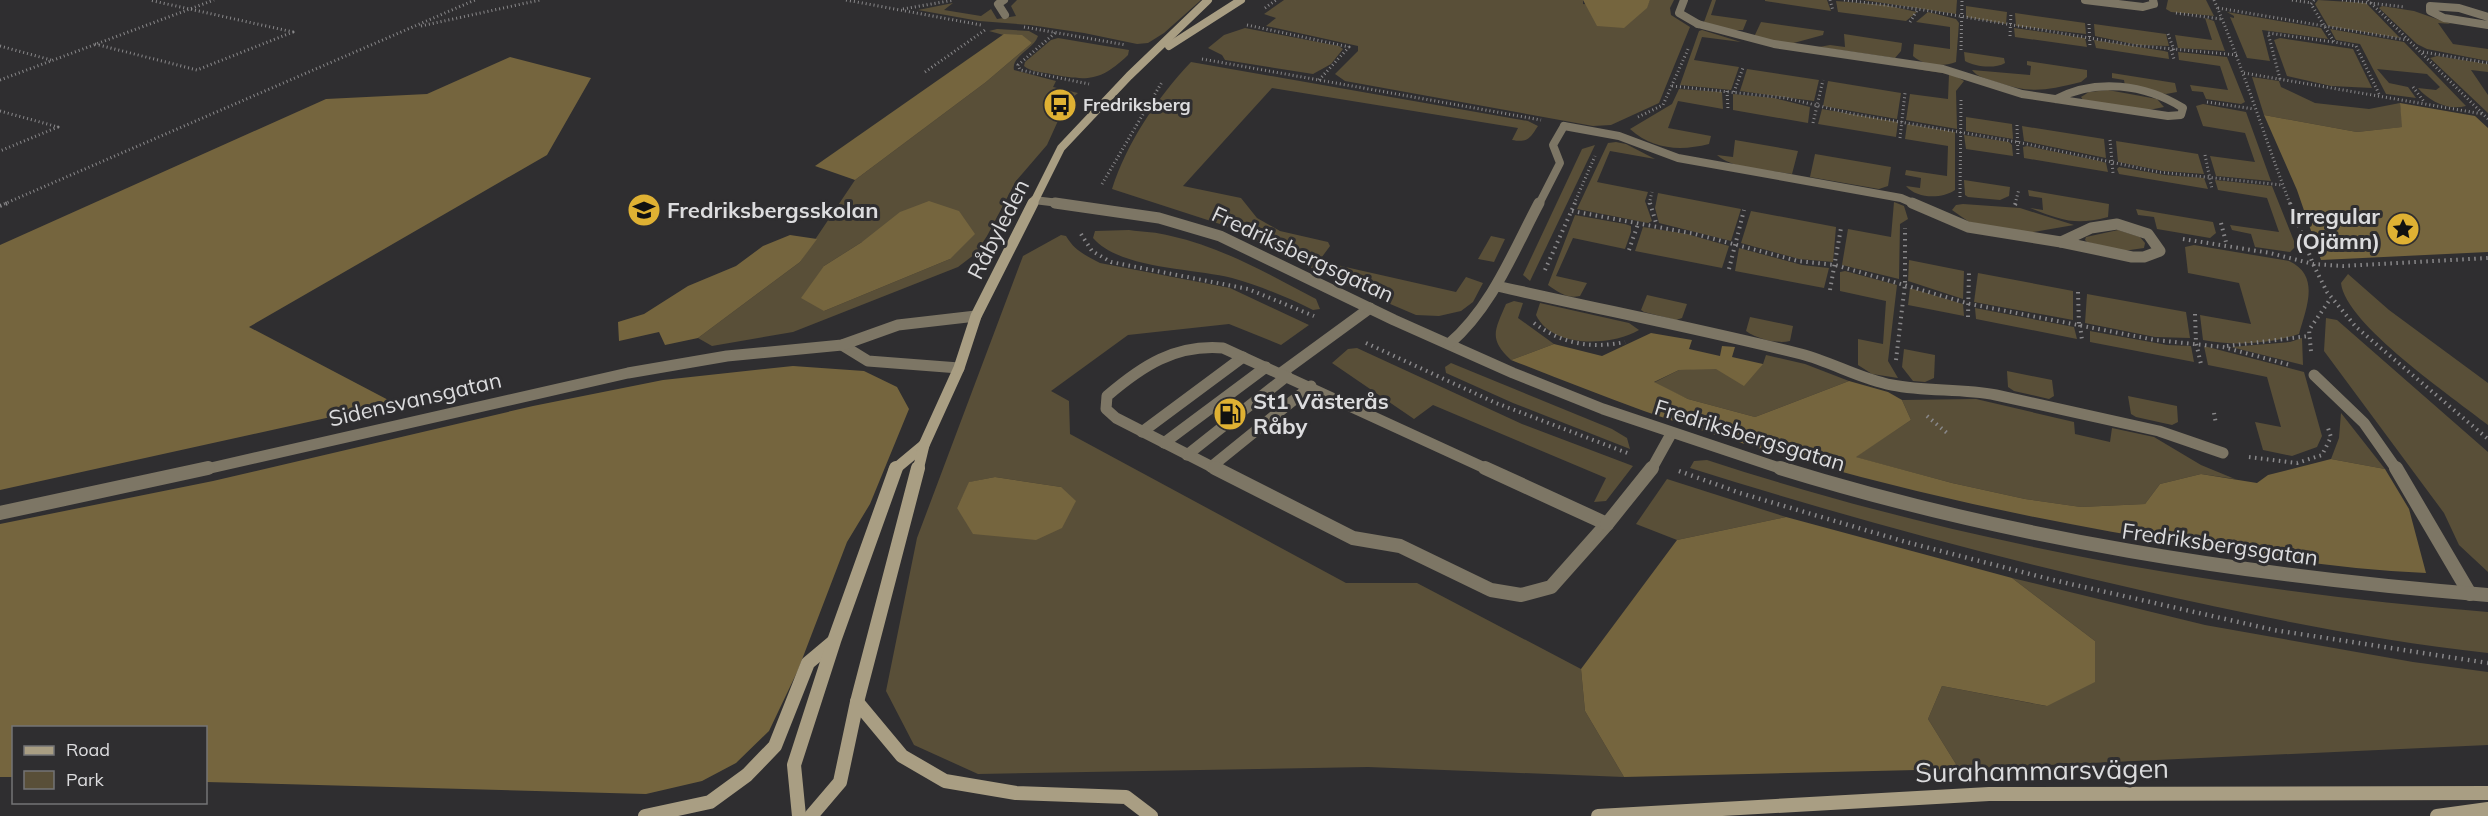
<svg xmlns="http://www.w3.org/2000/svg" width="2488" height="816" font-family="Mulish,sans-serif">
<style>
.green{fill:#594f38;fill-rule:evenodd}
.forest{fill:#75653e}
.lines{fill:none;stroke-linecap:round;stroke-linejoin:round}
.path-far2{stroke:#89888a;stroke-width:3;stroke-dasharray:1 3;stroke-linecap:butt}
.path-far1{stroke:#89888a;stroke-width:4;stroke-dasharray:1.5 4.5;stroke-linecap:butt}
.path{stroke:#89888a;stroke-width:4.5;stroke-dasharray:1.5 5;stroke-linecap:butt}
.lane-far2{stroke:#7d7665;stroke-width:8}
.lane-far1{stroke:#7d7665;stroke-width:11}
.lane{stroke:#7d7665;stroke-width:14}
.street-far2{stroke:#7d7665;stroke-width:8}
.street-far1{stroke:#7d7665;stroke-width:11}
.street{stroke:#7d7665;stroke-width:14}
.secondary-far2{stroke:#a99e83;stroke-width:8}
.secondary-far1{stroke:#a99e83;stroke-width:11}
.secondary{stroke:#a99e83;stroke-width:14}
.labels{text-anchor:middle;stroke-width:6;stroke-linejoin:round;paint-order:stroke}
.far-poi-label{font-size:18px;font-weight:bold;fill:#dcdcde;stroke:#2f2e30;text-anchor:start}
.poi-label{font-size:22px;font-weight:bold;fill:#dcdcde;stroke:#2f2e30;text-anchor:start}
.street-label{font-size:22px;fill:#dcdcde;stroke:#2f2e30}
.near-street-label{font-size:27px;fill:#dcdcde;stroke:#2f2e30}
</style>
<rect width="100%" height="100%" fill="#2f2e30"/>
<g class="green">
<polygon points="1017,0 1201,0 1164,33 1148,43 1137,44 1084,33 1030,25 979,21 918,10 953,3 944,10 981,16 991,9 997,19 1016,16 1011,6"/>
<polygon points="1284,0 1583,0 1583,4 1646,8 1650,0 1674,0 1670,8 1671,15 1690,27 1659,103 1611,125 1593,126 1345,81 1335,74 1358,51 1358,46 1266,26 1276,18 1264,14"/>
<polygon points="1712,0 1716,0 1711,15 1747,20 1743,30 1730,30 1704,22"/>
<polygon points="1765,0 1827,0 1831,11 1765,1"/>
<polygon points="1863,0 1957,0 1956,14"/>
<polygon points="2168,0 2206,0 2214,16 2171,12 2166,9"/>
<polygon points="2318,0 2366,3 2400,38 2328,26 2315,4"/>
<polygon points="1836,1 1885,5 1917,12 1906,21 1838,12"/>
<polygon points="1966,6 2007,12 2006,24 1966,17"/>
<polygon points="2382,6 2414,11 2451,24 2438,23 2453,44 2488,49 2488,61 2427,49 2417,44 2379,8"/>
<path d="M1928,12l28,7 3,4 -3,39c-13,5 -32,4 -43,-6l1,-12 36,5v-22l-34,-5z"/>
<polygon points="2227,12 2321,28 2328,39 2262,30 2270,61 2247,58 2230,17 2234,18 2234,16"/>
<polygon points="2015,13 2085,23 2086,34 2016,26"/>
<polygon points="2205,18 2214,21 2225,51 2178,48 2175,35 2212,40"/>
<polygon points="1761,22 1824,31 1823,35 1790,44 1754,37"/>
<polygon points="2094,24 2166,34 2169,46 2138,45 2095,36"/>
<polygon points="1245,28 1339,46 1343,49 1331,64 1313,74 1225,60 1222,55 1208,48 1224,35"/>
<polygon points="2014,28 2085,38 2087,47 2015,37"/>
<path d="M997,29l32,2 9,5c-4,13 -27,20 -24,34l42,11 -3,6 25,6 -6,5h-10l-13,10 13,4 -15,33 -31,36 -29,55 -12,18 -17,13 -165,65 -81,14 -14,-8 102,-76 55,-82 131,-98 46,-39 -43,-12zM862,242l88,17 -126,52v-45z"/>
<path d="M2330,29l74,13 62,64c-18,5 -37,-5 -48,-18l18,2 4,-3 -13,-13 -50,-5 12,14 19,4 8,11 -30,-4 -26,-50 -24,-4z"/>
<polygon points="1702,30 1741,42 1702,37 1694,60 1739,67 1731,90 1680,85 1699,31"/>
<polygon points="1844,34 1902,43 1901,51 1895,58 1819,47 1830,45 1845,47"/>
<path d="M1058,38l71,12 -1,5c-28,27 -41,26 -77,19 -9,-2 -20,-2 -27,-8l1,-4 26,-22z"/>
<polygon points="2280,38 2353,49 2372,88 2331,86 2287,76 2274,40"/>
<polygon points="2094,40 2164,51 2168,52 2169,59 2096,48"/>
<path d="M1964,52l40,6 1,5c-10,6 -30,4 -40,-2z"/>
<polygon points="2178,52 2227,57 2245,102 2241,104 2206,99 2203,92 2192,91 2190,85 2228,90 2220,66 2179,60"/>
<polygon points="2437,56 2488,64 2488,72 2471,70 2488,95 2488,113 2430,58"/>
<path d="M2027,61l60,9v7l-6,5c-38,9 -50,12 -88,-1 -8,-3 -16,-4 -21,-11l58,5 1,-9 -4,-1z"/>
<path d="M1191,62l337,59 10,5c-8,12 -10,17 -26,14l6,-12 -246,-40 -89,98 58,12 16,20 23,13 48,11 2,4 -11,15 137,31 10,-15 17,6 -10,19 -12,9 -22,5 -23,-1 -68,-29 -125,-61 -111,-36c15,-47 45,-91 79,-127z"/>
<polygon points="1747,69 1819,80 1814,101 1740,91"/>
<path d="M1916,69c14,0 36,3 48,12l-8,10 1,38 -51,-9 4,-26 38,5 1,-25z"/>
<polygon points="2112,73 2175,83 2177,92 2166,94 2125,86 2124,80 2112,78"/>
<polygon points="2252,77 2279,81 2281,87 2315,103 2369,109 2400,103 2403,127 2357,132 2264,115"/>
<polygon points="1828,81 1901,93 1897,119 1823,106"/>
<path d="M1679,89l43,3 1,17 -45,-8 -10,27 43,8 -2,8c-28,7 -56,6 -79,-15l42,-25z"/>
<polygon points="2108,90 2157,99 2164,107 2149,110 2083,100 2081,97 2089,92"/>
<polygon points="1733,94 1774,98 1810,107 1808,123 1733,110"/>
<polygon points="2203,104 2246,112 2271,181 2216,176 2210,156 2255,162 2245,133 2203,126 2196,106"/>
<polygon points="1822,109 1898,122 1896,137 1818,124"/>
<polygon points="1966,117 2012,124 2013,139 1966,131"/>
<path d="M1907,124l48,8v58c-13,9 -38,9 -49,-4l14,2 1,-10 -16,-3 1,-5 41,6 1,-30 -43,-7z"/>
<polygon points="2022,126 2104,139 2106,158 2024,141"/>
<polygon points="1964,135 2009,142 2012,145 2013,156 1966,149"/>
<path d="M1735,140l63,11 -6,23c-22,-4 -58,-4 -75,-19l16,2z"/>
<polygon points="2116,141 2198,154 2204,174 2163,171 2118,162"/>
<polygon points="1616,142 1626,144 1655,159 1610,151 1597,182 1648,192 1645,201 1652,221 1648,223 1577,209 1608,143"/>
<polygon points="1595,145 1530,281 1523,275 1582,149"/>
<polygon points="2027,146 2100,161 2106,163 2108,172 2024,158 2023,147"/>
<polygon points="1815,154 1891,167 1888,186 1879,189 1810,177"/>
<polygon points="2119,167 2165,175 2204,178 2208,189 2119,174 2117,169"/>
<polygon points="1964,180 2010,187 2009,196 2000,200 1968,197 1965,195"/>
<polygon points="2215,180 2272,186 2296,246 2290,252 2255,247 2251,234 2232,230 2230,225 2279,232 2267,198 2218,190"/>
<path d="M2028,190l81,14 -1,13c-33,9 -47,3 -78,-9l13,2 -1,-12 -13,-2z"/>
<polygon points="1658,193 1741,209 1731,241 1659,223 1655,208"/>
<polygon points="1894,202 1904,206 1908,219 1900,224 1899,279 1842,265 1848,229 1891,237"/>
<polygon points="1963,204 2020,208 2074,225 2028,233 1969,222 1952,210 1956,205"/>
<polygon points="2136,209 2213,222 2216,233 2210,238 2157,229 2154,217 2138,215"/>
<polygon points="1751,211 1836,227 1833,262 1799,259 1741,243"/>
<path d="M1575,215l50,9 6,2v6l-6,17 -52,-11 -17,38 31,7 -7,13c-13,3 -22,-4 -32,-11z"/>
<polygon points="1643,227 1687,234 1729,246 1722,268 1635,251"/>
<path d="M1129,230c14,2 28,2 42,6 51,11 99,39 145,63l4,10 -7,1c-26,-13 -53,-24 -81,-32 -40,-10 -112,-9 -139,-40l2,-7z"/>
<polygon points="2118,230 2140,237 2145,243 2144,248 2123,251 2087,242 2085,240 2086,237"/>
<path d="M1061,235l5,1c8,14 20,20 34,27l130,25 79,37 -28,20 -52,-21 -101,11 -77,56 18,10 1,33 276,149h71l164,86 4,42 39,66 -256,-10 -390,7 -64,-29 -28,-54 31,-153 106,-282zM995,477l66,10 -104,21 13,-26z"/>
<polygon points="1491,236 1505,239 1494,262 1478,259"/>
<path d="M2194,245l95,16c32,15 17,47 10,73 -29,10 -65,12 -96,6l-3,-25 51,9 -12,-41 -51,-10 -3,-26z"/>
<polygon points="1739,248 1802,265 1829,268 1824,288 1735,271"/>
<polygon points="1909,260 1964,271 1963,299 1908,281"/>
<polygon points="1845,271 1897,285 1888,361 1898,378 1872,374 1858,365 1858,339 1883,344 1886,301 1840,291 1840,272"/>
<polygon points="1978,273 2073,291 2073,320 1974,302"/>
<path d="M2348,274l41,36 99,73v42c-34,-27 -143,-101 -147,-142z"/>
<polygon points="1910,288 1963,304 1964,316 1908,305"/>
<polygon points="2087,294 2186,312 2190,338 2155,337 2085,323"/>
<polygon points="1647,295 1687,304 1682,318 1676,320 1644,312 1641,310"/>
<path d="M1514,301l9,2 -5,15 36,26 -43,16c-23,-21 -16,-30 -5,-56z"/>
<path d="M1540,303l89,20 10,7c-27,16 -87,19 -103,-15z"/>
<polygon points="1975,308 2074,327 2077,339 1976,319"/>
<path d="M1750,317l43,9 -3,15c-13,3 -33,-2 -44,-10z"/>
<polygon points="2326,318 2337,320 2488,452 2488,572 2459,545 2444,513 2324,351"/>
<polygon points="2090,331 2167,345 2191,346 2194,362 2090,342"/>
<polygon points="2302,338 2303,365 2231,347 2290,342"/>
<polygon points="2204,346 2304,372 2322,436 2317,447 2292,456 2263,450 2255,422 2281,427 2267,377 2208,365"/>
<polygon points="1357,348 1522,424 1633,466 1606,501 1594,502 1606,478 1433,405 1414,419 1332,363 1348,349"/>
<polygon points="1904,349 1935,355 1934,378 1925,382 1913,381 1902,367"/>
<polygon points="1766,355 1805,364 1849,381 1755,417 1688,399 1653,383 1679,370 1763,364"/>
<polygon points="1451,363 1612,429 1627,438 1630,449 1513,403 1446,373 1445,367"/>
<polygon points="2007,371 2052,380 2054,396 2049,399 2014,391 2008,387"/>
<polygon points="2128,396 2177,406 2178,422 2172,425 2136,417 2131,414"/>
<polygon points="1976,399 2074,422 2075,434 2110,442 2112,428 2154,437 2201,465 2235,479 2201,474 2160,484 2145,504 2081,507 2025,499 1952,483 1855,457 1911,420 1902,400"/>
<polygon points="2341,413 2385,469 2331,459 2339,438"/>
<path d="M1707,460c254,83 515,130 781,152v41c-117,-13 -233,-37 -348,-63 -151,-34 -301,-75 -450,-122l4,-7z"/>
<polygon points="1667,479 1786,517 1677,540 1636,524"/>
<polygon points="2012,578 2205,625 2413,662 2488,672 2488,745 1959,769 1928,719 1942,686 2046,706 2095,641"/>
</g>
<g class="forest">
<polygon points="1583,0 1650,0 1647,8 1624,28 1597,26"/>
<polygon points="1004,34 1022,35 1032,43 986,82 855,180 815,166"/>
<polygon points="510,57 591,78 547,155 249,327 394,403 0,490 0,245 326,99 427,94"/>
<polygon points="2400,103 2475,116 2488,128 2488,252 2321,260 2297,190 2264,115 2357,132 2402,127"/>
<polygon points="929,201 959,211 975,234 950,259 824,311 801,298 824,266 862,242 900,212"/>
<polygon points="790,235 817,239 800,262 698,338 665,345 659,332 619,341 618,322 644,314 688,286 736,266 763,246"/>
<path d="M1651,333l41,7 -3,9 31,7 2,-10 13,1 -3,10 31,7 -19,22 -28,-17 -37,1 -25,12 34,17 67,18 94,-36 39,11 14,8 9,20 -55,37 96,26 73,16 56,8 64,-3 15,-20 41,-10 56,9 11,-8 63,-16 54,10 24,40 17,64c-78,-3 -157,-16 -235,-28 -185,-29 -370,-72 -547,-134 -45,-16 -89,-34 -133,-51l43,-16 48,12z"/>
<polygon points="793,366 864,371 897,387 909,409 870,504 847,542 798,670 769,731 736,763 702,781 646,794 206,782 206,728 14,728 13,777 0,777 0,524 213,481 533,406 663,380"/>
<polygon points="995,477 1061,487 1076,501 1062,528 1036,540 973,534 957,508 969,482"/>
<polygon points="1786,517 2012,578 2095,641 2095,682 2047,706 1942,686 1928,719 1959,769 1624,777 1585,711 1581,669 1677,540"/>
</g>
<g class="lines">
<g class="path-far2">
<polyline points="846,0 981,25"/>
<polyline points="1830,0 1833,11"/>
<polyline points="1844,0 1918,9 2131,45 2237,55"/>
<path d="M2214,0c29,67 50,136 76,204"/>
<polyline points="2292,0 2312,3"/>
<polyline points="2314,0 2311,4 2334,42 2356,46 2380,96"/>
<polyline points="2342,0 2405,7"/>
<polyline points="2368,0 2488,119"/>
<polyline points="1265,8 1276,0"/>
<polyline points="2218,8 2407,40"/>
<polyline points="903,9 954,0"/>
<polyline points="2176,13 2221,19"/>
<polyline points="1910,22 1918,9"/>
<polyline points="2089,24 2090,47"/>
<polyline points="1247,25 1349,47 1319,80"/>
<polyline points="421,26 540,0"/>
<polyline points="1024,27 1126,45"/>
<polyline points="1055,33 1018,65 1020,70 1089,84"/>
<polyline points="2168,34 2174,50"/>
<polyline points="2010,36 2011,12"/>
<polyline points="95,44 197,70 293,32 149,0"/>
<polyline points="0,46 51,60"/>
<polyline points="1961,50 1962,0"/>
<polyline points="2171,50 2174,59"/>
<polyline points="2423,52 2488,63"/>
<polyline points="1202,59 1541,120"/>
<polyline points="925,72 985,30"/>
<polyline points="2244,73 2483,114"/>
<polyline points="2280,79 2268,33 2333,42"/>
<polyline points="0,80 214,0"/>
<polyline points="1672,86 1786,98 1853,114 2017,142 2158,172 2282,185"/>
<polyline points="2413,87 2425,103"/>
<polyline points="1727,91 1728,109"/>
<polyline points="1734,92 1743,68"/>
<polyline points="2207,102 2254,109"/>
<polyline points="0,111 58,127 0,151"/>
<polyline points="1638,117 1663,105 1689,47"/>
<polyline points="1813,123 1823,80"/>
<polyline points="2017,125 2018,157"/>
<polyline points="1900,138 1905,93"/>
<polyline points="2110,140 2113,173"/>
<polyline points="2205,155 2212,189"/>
<polyline points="1102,184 1162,82"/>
<polyline points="1960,197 1961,99"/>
<polyline points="4,204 475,0"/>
<polyline points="1574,204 1595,156"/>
<polyline points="1649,204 1652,192"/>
<polyline points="2015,204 2019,189"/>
</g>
<g class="path-far1">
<polyline points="1650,203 1657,226"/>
<polyline points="2290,203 2313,264 2327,292 2356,327 2488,439"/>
<polyline points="2015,205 2016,203"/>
<polyline points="0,206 8,203"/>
<polyline points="1572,211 1695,234 1798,261 1835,265 1970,304 2155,340 2223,347 2290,365"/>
<polyline points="2221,223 2227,246"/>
<polyline points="1081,234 1092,251 1111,262 1248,289 1314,316"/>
<polyline points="2183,239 2270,253 2313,264 2343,266 2488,258"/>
<polyline points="1629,250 1638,224"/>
<polyline points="1729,269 1744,210"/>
<polyline points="1545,270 1575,203"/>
<polyline points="1830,290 1841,228"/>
<polyline points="2078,292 2079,325"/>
<polyline points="2195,314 2196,343 2201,364"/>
<polyline points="1968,317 1969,271"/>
<path d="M1534,323c28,21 57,26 91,19"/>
<polyline points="2080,325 2082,340"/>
<polyline points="1366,343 1496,403 1630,454"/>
<polyline points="2227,346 2309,336"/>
<polyline points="2311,351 2309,330 2331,298"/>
<polyline points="1896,360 1905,284 1905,228"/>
<polyline points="2214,413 2216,424"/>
<polyline points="1927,416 1947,433"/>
<polyline points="2249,457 2297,463 2322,455 2331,437 2327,425"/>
</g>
<polyline class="path" points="1679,471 1740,493 1906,542 2053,580 2274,630 2488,663"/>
<g class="lane-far2">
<polyline points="1004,0 998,4 1005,15"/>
<polyline points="2085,0 2143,7 2154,4 2153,0"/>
<polyline points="2488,17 2459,8 2430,6 2430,11 2444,18 2488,25"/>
<path d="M1698,24l76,20 169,25 79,25 146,22 13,-1 2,-7c-38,-24 -87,-30 -127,-9"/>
<polyline points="1564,126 1619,136 1678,158 1901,198 1915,204"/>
</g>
<g class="lane-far1">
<polyline points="1912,203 1968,227 2061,242"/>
<polygon points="2117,224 2148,234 2160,251 2144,257 2132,257 2061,242 2091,228"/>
<path d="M1497,286c101,23 203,43 304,68 31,8 59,25 91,31 35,7 69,3 104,10l163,36 64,22"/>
<polyline points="1281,373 1370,308"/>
<polyline points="2314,375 2364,423 2397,470"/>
<polyline points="1142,432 1243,357"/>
<polyline points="1164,443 1266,367"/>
<polyline points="1187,455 1287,376"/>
<polyline points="1211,467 1311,386"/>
<path d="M1218,470l-102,-52 -10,-9 1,-13c35,-30 68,-52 116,-48l266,122"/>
<polyline points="1651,470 1671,434"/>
</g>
<g class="lane">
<polyline points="1215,468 1353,538 1400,546 1491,590 1521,595 1551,587 1607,524"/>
<polyline points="1485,468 1607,524"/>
<polyline points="2396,468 2470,594"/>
<polyline points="1607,524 1652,468"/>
</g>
<g class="street-far2">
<polyline points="1684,0 1679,13 1698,24"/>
<polyline points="1034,200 1067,204"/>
<polyline points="1539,204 1560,163 1553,145 1564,126"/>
</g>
<g class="street-far1">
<polyline points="1055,203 1159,218 1220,236 1394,320 1513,373 1603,409 1785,470"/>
<path d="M1449,344c43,-37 64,-92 90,-141"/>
<polyline points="842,345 868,361 959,368"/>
<polyline points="202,470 628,373 727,356 842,345 898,325 976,316"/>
</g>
<g class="street">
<path d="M1780,468c230,71 468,108 708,127"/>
<polyline points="0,513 208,468"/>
</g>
<g class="secondary-far2">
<polyline points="1169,46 1241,0"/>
<polyline points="1033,204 1061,148 1129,76 1208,0"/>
</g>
<g class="secondary-far1">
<polyline points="894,470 924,445"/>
<polyline points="918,470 924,445 959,368 976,316 1033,203"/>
</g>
<g class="secondary">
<polyline points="857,702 902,756 945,781 1016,793 1126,797 1151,816"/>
<polyline points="645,816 710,802 747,775 775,746 808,663 833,642"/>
<polyline points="799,816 794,765 834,641 896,468"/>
<polyline points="811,816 840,782 857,702 918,468"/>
<polyline points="1598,816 1989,794 2488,793"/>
<polyline points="2437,816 2488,809"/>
</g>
</g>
<defs>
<g id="bus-disc" transform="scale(1.725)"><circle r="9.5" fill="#dfb133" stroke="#2f2e30"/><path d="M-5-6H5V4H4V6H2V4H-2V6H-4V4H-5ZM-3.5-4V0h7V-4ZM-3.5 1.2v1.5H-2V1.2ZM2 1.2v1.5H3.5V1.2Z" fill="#111"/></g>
<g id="school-disc" transform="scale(1.725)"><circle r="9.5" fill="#dfb133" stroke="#2f2e30"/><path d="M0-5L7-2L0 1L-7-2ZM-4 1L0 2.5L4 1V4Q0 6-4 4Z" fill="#111"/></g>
<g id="sight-disc" transform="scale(1.725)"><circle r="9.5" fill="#dfb133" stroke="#2f2e30"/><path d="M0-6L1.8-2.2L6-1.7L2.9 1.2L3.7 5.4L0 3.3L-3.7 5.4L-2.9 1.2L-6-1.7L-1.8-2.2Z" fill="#111"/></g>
<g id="fuel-disc" transform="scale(1.725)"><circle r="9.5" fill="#dfb133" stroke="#2f2e30"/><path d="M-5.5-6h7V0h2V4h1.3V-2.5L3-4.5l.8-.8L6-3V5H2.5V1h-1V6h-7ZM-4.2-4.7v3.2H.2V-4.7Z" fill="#111"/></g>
</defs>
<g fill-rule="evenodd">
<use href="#bus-disc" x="1060" y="105"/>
<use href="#school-disc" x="644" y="210"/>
<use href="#sight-disc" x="2403" y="229"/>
<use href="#fuel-disc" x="1230" y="414"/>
</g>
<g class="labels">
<g class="far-poi-label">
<text x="1083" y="111">Fredriksberg</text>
</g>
<g class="poi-label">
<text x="667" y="218">Fredriksbergsskolan</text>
<text x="2380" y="224" text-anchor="end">Irregular<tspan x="2380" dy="25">(Ojämn)</tspan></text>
<text x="1253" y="409">St1 Västerås<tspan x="1253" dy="25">Råby</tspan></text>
</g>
<g class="street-label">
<text transform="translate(998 229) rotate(-63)" y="8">Råbyleden</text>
<text transform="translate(1303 254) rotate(25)" y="8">Fredriksbergsgatan</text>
<text transform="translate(415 399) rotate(-13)" y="8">Sidensvansgatan</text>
<text transform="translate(1750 435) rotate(17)" y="8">Fredriksbergsgatan</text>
<text transform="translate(2220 544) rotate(8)" y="8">Fredriksbergsgatan</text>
</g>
<g class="near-street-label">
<text transform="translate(2042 771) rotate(-1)" y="9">Surahammarsvägen</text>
</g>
</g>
<rect x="12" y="726" width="195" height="78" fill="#2f2e30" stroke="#747476" stroke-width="1.5"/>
<rect x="24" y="746" width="30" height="9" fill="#a99e83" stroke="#747476" stroke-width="1.5"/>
<text x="66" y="756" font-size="18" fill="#dcdcde">Road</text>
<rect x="24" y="771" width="30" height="18" fill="#594f38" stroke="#747476" stroke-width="1.5"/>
<text x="66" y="786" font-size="18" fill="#dcdcde">Park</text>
</svg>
